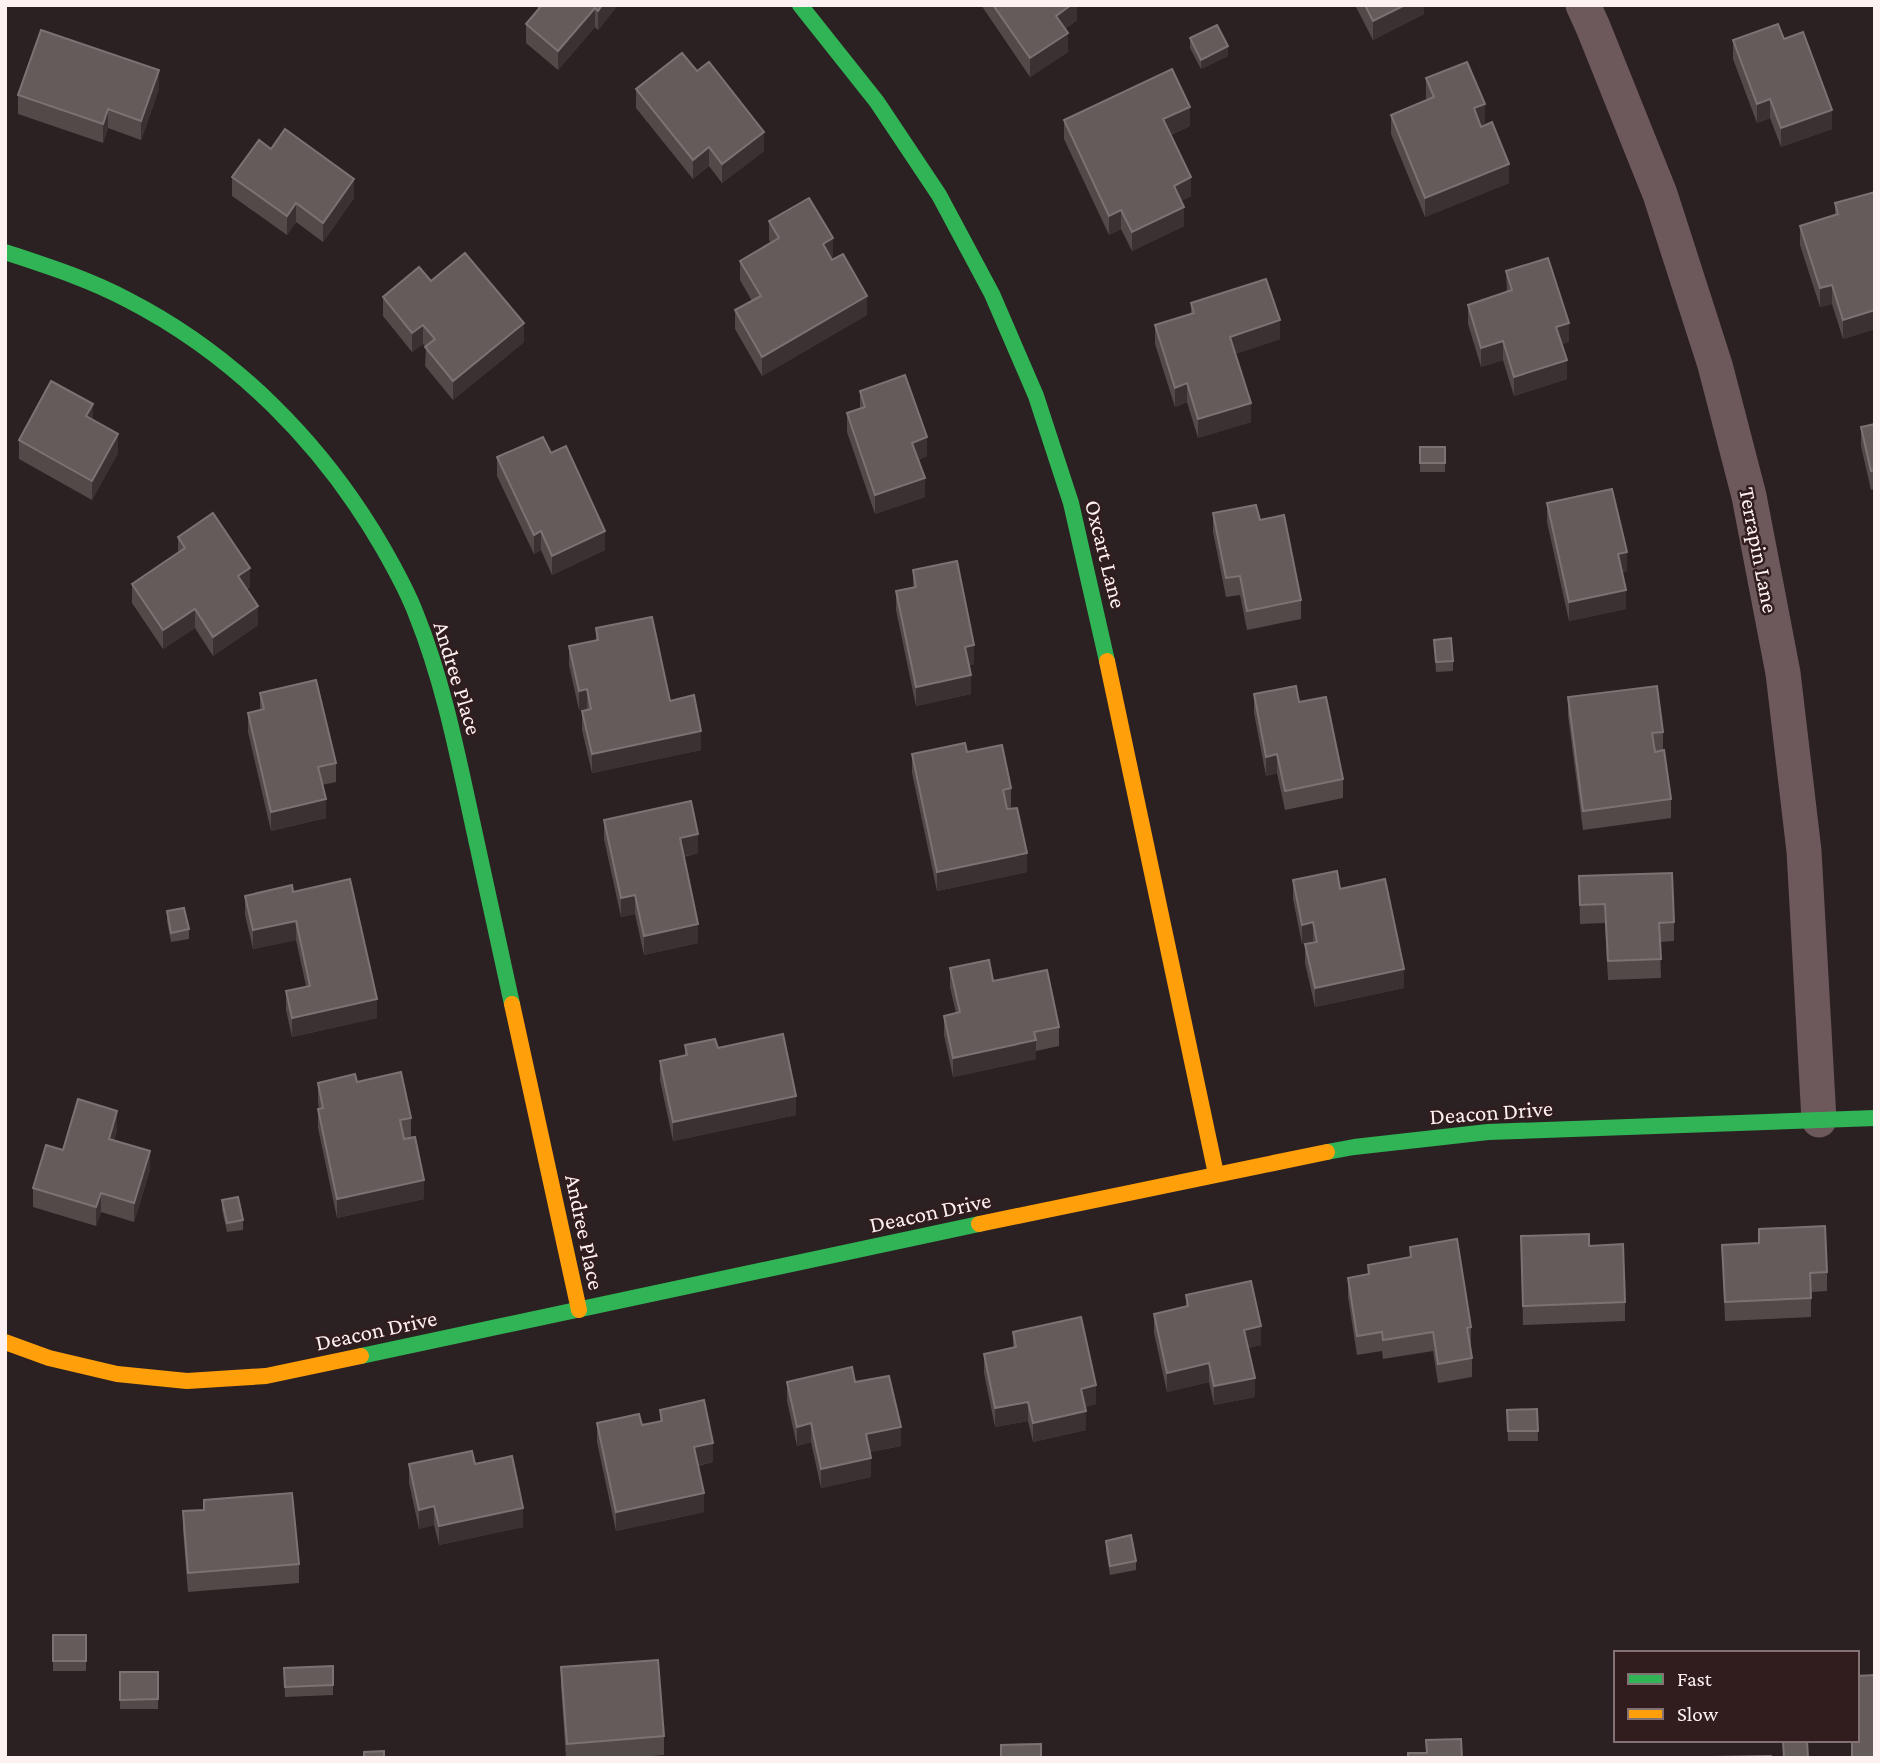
<svg xmlns="http://www.w3.org/2000/svg" width="1880" height="1763" font-family="'Crimson Pro',serif">
<style>
.lines{fill:none;stroke-linecap:round;stroke-linejoin:round}
.street{stroke:#6d585b;stroke-width:35}
.fast{stroke:#30b455;stroke-width:16}
.slow{stroke:#ff9f0a;stroke-width:16}
.wall{fill:#524949}
.shaded-wall{fill:#3b3132}
.building{fill:#645b5b;stroke:#7c7273;stroke-width:2}
.labels{text-anchor:middle;stroke-width:5;stroke-linejoin:round;paint-order:stroke}
.street-label{font-size:23px;fill:#fdf1f2;stroke:#311c1e}
</style>
<rect width="100%" height="100%" fill="#2c2122"/>
<g class="lines">
<polyline class="street" points="1583,5 1593,27 1660,194 1715,365 1749,496 1783,673 1804,851 1819,1120"/>
<g class="fast">
<polyline points="800,5 877,102 939,195 992,294 1036,396 1071,503 1107,661"/>
<path d="M5,252c42,14 84,27 123,48 107,55 195,144 255,248 12,21 24,42 33,66 25,62 39,128 53,193 14,66 29,131 43,197"/>
<polyline points="1327,1152 1354,1147 1488,1132 1875,1118"/>
<polyline points="361,1356 979,1224"/>
</g>
<g class="slow">
<polyline points="1107,661 1216,1174"/>
<polyline points="512,1004 579,1310"/>
<polyline points="979,1224 1327,1152"/>
<polyline points="5,1342 49,1358 117,1374 187,1381 266,1376 361,1356"/>
</g>
</g>
<g class="wall">
<polygon points="535,5 618,5 598,30 595,27 558,70 526,43 526,24 539,9"/>
<polygon points="981,5 1077,5 1077,20 1065,29 1068,52 1030,77"/>
<polygon points="1355,5 1424,5 1424,14 1373,40"/>
<polygon points="1190,38 1228,56 1201,69 1190,48"/>
<polygon points="1784,39 1832,129 1781,147 1770,118 1757,123 1733,59 1733,40"/>
<polygon points="697,71 764,151 722,183 709,166 693,179 636,108 636,89"/>
<polygon points="1426,78 1485,123 1481,125 1509,183 1425,217 1391,134 1391,115 1427,100 1426,97"/>
<polygon points="159,89 141,140 108,128 103,143 18,114 18,95"/>
<polygon points="1064,120 1190,126 1171,135 1191,196 1181,201 1184,226 1132,251 1121,229 1109,235 1064,139"/>
<polygon points="271,149 354,198 323,242 296,222 287,235 232,196 232,177"/>
<polygon points="1875,192 1875,329 1843,339 1832,304 1820,307 1800,245 1800,226 1835,215 1835,203"/>
<polygon points="769,221 833,257 831,258 867,315 762,376 735,329 735,310 752,301 740,280 740,261 771,243 769,240"/>
<polygon points="1506,271 1569,342 1562,344 1567,379 1514,396 1503,360 1481,367 1468,324 1468,305 1507,292"/>
<polygon points="431,281 524,342 453,400 425,366 426,347 423,344 412,352 383,316 383,297"/>
<polygon points="1191,303 1280,339 1235,354 1251,422 1198,438 1187,402 1175,407 1155,344 1155,325 1191,314"/>
<polygon points="860,391 927,456 918,460 925,497 875,514 847,432 847,413 860,408"/>
<polygon points="93,420 118,453 92,500 19,459 19,440"/>
<polygon points="1875,424 1875,489 1871,490 1861,446 1861,427"/>
<rect x="1420" y="447" width="25" height="25"/>
<polygon points="551,453 605,550 552,575 541,550 534,554 497,476 497,457"/>
<polygon points="1547,503 1627,571 1622,572 1626,609 1569,621 1547,522"/>
<polygon points="1213,513 1260,520 1301,600 1301,619 1247,630 1240,595 1226,597 1213,532"/>
<polygon points="178,537 250,587 247,589 258,625 213,656 195,628 163,649 132,603 132,584 178,553"/>
<polygon points="913,570 974,664 969,665 971,694 916,706 896,610 896,591 913,588"/>
<polygon points="596,628 670,701 701,750 592,773 582,730 582,711 587,710 587,708 579,710 569,665 569,646 596,640"/>
<polygon points="1434,640 1453,661 1453,671 1436,672"/>
<polygon points="260,693 336,763 336,782 322,785 326,818 271,831 248,732 248,713 260,710"/>
<polygon points="1254,694 1299,702 1343,779 1343,798 1285,810 1277,773 1266,776 1254,713"/>
<polygon points="1568,697 1663,732 1663,750 1671,799 1671,818 1583,830 1568,716"/>
<polygon points="967,752 1011,788 1011,807 1007,809 1027,872 937,891 912,773 912,754"/>
<polygon points="604,820 698,853 684,857 698,943 644,955 635,914 621,917 604,839"/>
<polygon points="1579,876 1674,922 1674,941 1660,942 1661,978 1608,980 1605,923 1580,924"/>
<polygon points="1293,880 1340,889 1404,988 1315,1007 1305,963 1305,944 1313,942 1313,941 1302,944 1293,899"/>
<polygon points="293,892 377,1018 292,1037 286,1010 286,991 306,986 296,940 253,949 245,915 245,896"/>
<polygon points="167,911 189,929 189,939 171,942 167,921"/>
<polygon points="950,968 993,981 1059,1027 1059,1046 1036,1051 1036,1059 953,1077 944,1035 944,1016 956,1013 950,987"/>
<polygon points="685,1045 718,1048 796,1115 673,1141 660,1080 660,1061 685,1056"/>
<polygon points="357,1082 411,1118 411,1137 404,1139 424,1199 337,1218 318,1128 318,1109 319,1109 318,1102 318,1083"/>
<polygon points="117,1130 114,1140 150,1170 134,1222 101,1212 96,1226 33,1207 33,1188 63,1150"/>
<polygon points="222,1200 243,1220 243,1230 227,1232 222,1210"/>
<polygon points="1521,1236 1589,1246 1625,1302 1625,1321 1523,1325"/>
<polygon points="1722,1245 1827,1272 1827,1291 1811,1292 1811,1317 1725,1321"/>
<polygon points="1410,1247 1471,1327 1471,1346 1470,1346 1472,1358 1472,1377 1438,1383 1433,1351 1383,1359 1382,1351 1357,1355 1348,1297 1348,1278 1368,1275 1368,1265 1410,1257"/>
<polygon points="1186,1295 1261,1345 1248,1348 1255,1397 1214,1405 1209,1382 1167,1392 1154,1333 1154,1314 1186,1307"/>
<polygon points="1013,1332 1096,1404 1085,1407 1086,1430 1033,1442 1028,1421 995,1427 984,1373 984,1354 1013,1348"/>
<polygon points="787,1382 901,1446 870,1452 871,1477 821,1488 811,1442 797,1446 787,1401"/>
<polygon points="1537,1409 1538,1441 1508,1441 1507,1410"/>
<polygon points="660,1410 713,1462 698,1466 704,1512 616,1531 597,1442 597,1423 642,1425 660,1422"/>
<polygon points="409,1464 475,1464 523,1527 439,1545 434,1525 419,1529 409,1483"/>
<polygon points="204,1510 299,1564 299,1583 188,1592 183,1530 183,1511"/>
<polygon points="1106,1541 1136,1561 1136,1570 1110,1575 1106,1551"/>
<rect x="53" y="1635" width="33" height="36"/>
<polygon points="333,1666 333,1695 285,1697 284,1668"/>
<polygon points="561,1667 664,1736 664,1755 629,1758 566,1758 561,1686"/>
<rect x="120" y="1672" width="38" height="37"/>
</g>
<g class="shaded-wall">
<polygon points="602,5 618,5 598,30 598,11"/>
<polygon points="1071,5 1077,5 1077,20 1056,35 1056,16"/>
<polygon points="1405,5 1424,5 1424,14 1373,40 1373,21"/>
<polygon points="595,8 595,27 558,70 558,51"/>
<polygon points="1068,33 1068,52 1030,77 1030,58"/>
<polygon points="1228,46 1228,56 1201,69 1201,60"/>
<polygon points="159,70 159,89 141,140 141,121"/>
<polygon points="1770,99 1770,118 1757,123 1757,104"/>
<polygon points="1485,104 1485,123 1474,127 1474,108"/>
<polygon points="1190,107 1190,126 1163,138 1163,119"/>
<polygon points="108,109 108,128 103,143 103,124"/>
<polygon points="1832,110 1832,129 1781,147 1781,128"/>
<polygon points="764,132 764,151 722,183 722,164"/>
<polygon points="709,147 709,166 693,179 693,160"/>
<polygon points="1509,164 1509,183 1425,217 1425,198"/>
<polygon points="1191,177 1191,196 1174,205 1174,186"/>
<polygon points="354,179 354,198 323,242 323,223"/>
<polygon points="296,203 296,222 287,235 287,216"/>
<polygon points="1184,207 1184,226 1132,251 1132,232"/>
<polygon points="1121,210 1121,229 1109,235 1109,216"/>
<polygon points="833,238 833,257 823,263 823,244"/>
<polygon points="1832,285 1832,304 1820,307 1820,288"/>
<polygon points="867,296 867,315 762,376 762,357"/>
<polygon points="1875,310 1875,329 1843,339 1843,320"/>
<polygon points="1280,320 1280,339 1230,356 1230,337"/>
<polygon points="524,323 524,342 453,400 453,381"/>
<polygon points="1569,323 1569,342 1556,346 1556,327"/>
<polygon points="423,325 423,344 412,352 412,333"/>
<polygon points="1503,341 1503,360 1481,367 1481,348"/>
<polygon points="1567,360 1567,379 1514,396 1514,377"/>
<polygon points="1187,383 1187,402 1175,407 1175,388"/>
<polygon points="1251,403 1251,422 1198,438 1198,419"/>
<polygon points="93,404 93,423 86,416"/>
<polygon points="118,434 118,453 92,500 92,481"/>
<polygon points="927,437 927,456 912,462 912,443"/>
<polygon points="925,478 925,497 875,514 875,495"/>
<polygon points="541,531 541,550 534,554 534,535"/>
<polygon points="605,531 605,550 552,575 552,556"/>
<polygon points="1627,552 1627,571 1618,573 1618,554"/>
<polygon points="250,568 250,587 238,595 238,576"/>
<polygon points="1626,590 1626,609 1569,621 1569,602"/>
<polygon points="258,606 258,625 213,656 213,637"/>
<polygon points="195,609 195,628 163,649 163,630"/>
<polygon points="974,645 974,664 965,666 965,647"/>
<polygon points="971,675 971,694 916,706 916,687"/>
<polygon points="587,689 587,708 579,710 579,691"/>
<polygon points="701,731 701,750 592,773 592,754"/>
<polygon points="1277,754 1277,773 1266,776 1266,757"/>
<polygon points="326,799 326,818 271,831 271,812"/>
<polygon points="698,834 698,853 680,857 680,838"/>
<polygon points="1027,853 1027,872 937,891 937,872"/>
<polygon points="635,895 635,914 621,917 621,898"/>
<polygon points="296,921 296,940 253,949 253,930"/>
<polygon points="1313,922 1313,941 1302,944 1302,925"/>
<polygon points="698,924 698,943 644,955 644,936"/>
<polygon points="1404,969 1404,988 1315,1007 1315,988"/>
<polygon points="377,999 377,1018 292,1037 292,1018"/>
<polygon points="1036,1040 1036,1059 953,1077 953,1058"/>
<polygon points="796,1096 796,1115 673,1141 673,1122"/>
<polygon points="117,1111 117,1130 109,1158 109,1139"/>
<polygon points="150,1151 150,1170 134,1222 134,1203"/>
<polygon points="424,1180 424,1199 337,1218 337,1199"/>
<polygon points="101,1193 101,1212 96,1226 96,1207"/>
<polygon points="1261,1326 1261,1345 1244,1349 1244,1330"/>
<polygon points="1209,1363 1209,1382 1167,1392 1167,1373"/>
<polygon points="1255,1378 1255,1397 1214,1405 1214,1386"/>
<polygon points="1096,1385 1096,1404 1081,1408 1081,1389"/>
<polygon points="1028,1402 1028,1421 995,1427 995,1408"/>
<polygon points="1086,1411 1086,1430 1033,1442 1033,1423"/>
<polygon points="811,1423 811,1442 797,1446 797,1427"/>
<polygon points="901,1427 901,1446 866,1453 866,1434"/>
<polygon points="713,1443 713,1462 694,1466 694,1447"/>
<polygon points="871,1458 871,1477 821,1488 821,1469"/>
<polygon points="704,1493 704,1512 616,1531 616,1512"/>
<polygon points="434,1506 434,1525 419,1529 419,1510"/>
<polygon points="523,1508 523,1527 439,1545 439,1526"/>
</g>
<g class="building">
<polygon points="542,5 602,5 598,11 595,8 558,51 526,24"/>
<polygon points="993,5 1071,5 1056,16 1068,33 1030,58"/>
<polygon points="1365,5 1405,5 1373,21"/>
<polygon points="1778,24 1784,39 1803,32 1832,110 1781,128 1770,99 1757,104 1733,40"/>
<polygon points="1217,25 1228,46 1201,60 1190,38"/>
<polygon points="41,30 159,70 141,121 108,109 103,124 18,95"/>
<polygon points="682,53 697,71 709,62 764,132 722,164 709,147 693,160 636,89"/>
<polygon points="1467,62 1485,104 1474,108 1481,127 1492,122 1509,164 1425,198 1391,115 1434,97 1426,78"/>
<polygon points="1172,69 1190,107 1163,119 1191,177 1174,186 1184,207 1132,232 1121,210 1109,216 1064,120"/>
<polygon points="285,129 354,179 323,223 296,203 287,216 232,177 259,140 271,149"/>
<polygon points="1875,192 1875,310 1843,320 1832,285 1820,288 1800,226 1838,214 1835,203"/>
<polygon points="809,198 833,238 823,244 832,260 843,254 867,296 762,357 735,310 761,296 740,261 779,238 769,221"/>
<polygon points="465,253 524,323 453,381 425,347 435,339 423,325 412,333 383,297 419,267 431,281"/>
<polygon points="1548,258 1569,323 1556,327 1567,360 1514,377 1503,341 1481,348 1468,305 1512,290 1506,271"/>
<polygon points="1266,279 1280,320 1230,337 1251,403 1198,419 1187,383 1175,388 1155,325 1194,313 1191,303"/>
<polygon points="905,375 927,437 912,443 925,478 875,495 847,413 865,407 860,391"/>
<polygon points="51,381 93,404 86,416 118,434 92,481 19,440"/>
<polygon points="1875,424 1875,470 1871,471 1861,427"/>
<polygon points="543,437 551,453 566,446 605,531 552,556 541,531 534,535 497,457"/>
<rect x="1420" y="447" width="25" height="16"/>
<polygon points="1612,489 1627,552 1618,554 1626,590 1569,602 1547,503"/>
<polygon points="1256,505 1260,520 1284,515 1301,600 1247,611 1240,576 1226,578 1213,513"/>
<polygon points="213,513 250,568 238,576 258,606 213,637 195,609 163,630 132,584 185,548 178,537"/>
<polygon points="957,561 974,645 965,647 971,675 916,687 896,591 916,587 913,570"/>
<polygon points="652,617 670,701 694,695 701,731 592,754 582,711 591,709 587,689 579,691 569,646 598,640 596,628"/>
<polygon points="1451,638 1453,661 1436,662 1434,640"/>
<polygon points="316,680 336,763 318,767 326,799 271,812 248,713 264,709 260,693"/>
<polygon points="1296,686 1299,702 1326,697 1343,779 1285,791 1277,754 1266,757 1254,694"/>
<polygon points="1657,686 1663,732 1652,733 1655,752 1664,750 1671,799 1583,811 1568,697"/>
<polygon points="965,743 967,752 1002,745 1011,788 1003,790 1007,809 1017,808 1027,853 937,872 912,754"/>
<polygon points="691,801 698,834 680,838 698,924 644,936 635,895 621,898 604,820"/>
<polygon points="1337,871 1340,889 1385,879 1404,969 1315,988 1305,944 1317,942 1313,922 1302,925 1293,880"/>
<polygon points="1672,873 1674,922 1659,923 1661,959 1608,961 1605,904 1580,905 1579,876"/>
<polygon points="350,879 377,999 292,1018 286,991 310,986 296,921 253,930 245,896 292,885 293,892"/>
<polygon points="184,908 189,929 171,933 167,911"/>
<polygon points="989,960 993,981 1047,970 1059,1027 1034,1032 1036,1040 953,1058 944,1016 960,1012 950,968"/>
<polygon points="783,1034 796,1096 673,1122 660,1061 687,1055 685,1045 715,1039 718,1048"/>
<polygon points="401,1072 411,1118 400,1120 404,1139 415,1137 424,1180 337,1199 318,1109 323,1108 318,1083 355,1074 357,1082"/>
<polygon points="78,1099 117,1111 109,1139 150,1151 134,1203 101,1193 96,1207 33,1188 46,1145 63,1150"/>
<polygon points="238,1197 243,1220 227,1223 222,1200"/>
<polygon points="1825,1226 1827,1272 1810,1273 1811,1298 1725,1302 1722,1245 1759,1243 1759,1229"/>
<polygon points="1589,1234 1589,1246 1623,1244 1625,1302 1523,1306 1521,1236"/>
<polygon points="1457,1239 1471,1327 1467,1328 1472,1358 1438,1364 1433,1332 1383,1340 1382,1332 1357,1336 1348,1278 1369,1274 1368,1265 1411,1257 1410,1247"/>
<polygon points="1251,1281 1261,1326 1244,1330 1255,1378 1214,1386 1209,1363 1167,1373 1154,1314 1188,1306 1186,1295"/>
<polygon points="1081,1317 1096,1385 1081,1389 1086,1411 1033,1423 1028,1402 995,1408 984,1354 1016,1347 1013,1332"/>
<polygon points="852,1367 855,1382 889,1376 901,1427 866,1434 871,1458 821,1469 811,1423 797,1427 787,1382"/>
<polygon points="704,1400 713,1443 694,1447 704,1493 616,1512 597,1423 639,1414 642,1425 662,1421 660,1410"/>
<polygon points="1537,1409 1538,1431 1508,1431 1507,1410"/>
<polygon points="472,1451 475,1464 512,1456 523,1508 439,1526 434,1506 419,1510 409,1464"/>
<polygon points="292,1493 299,1564 188,1573 183,1511 204,1510 204,1500"/>
<polygon points="1131,1535 1136,1561 1110,1566 1106,1541"/>
<rect x="53" y="1635" width="33" height="26"/>
<polygon points="658,1660 664,1736 567,1744 561,1667"/>
<polygon points="333,1666 333,1685 285,1687 284,1668"/>
<polygon points="120,1672 158,1672 158,1699 120,1700"/>
<polygon points="1875,1675 1875,1758 1852,1758 1852,1740 1857,1740 1857,1676"/>
<polygon points="1461,1739 1462,1758 1408,1758 1408,1753 1427,1753 1426,1740"/>
<polygon points="1807,1740 1808,1758 1784,1758 1783,1741"/>
<polygon points="1041,1744 1041,1758 1001,1758 1001,1745"/>
<polygon points="384,1751 384,1758 364,1758 364,1752"/>
<polygon points="1771,1756 1771,1758 1712,1757"/>
</g>
<g class="labels">
<g class="street-label">
<text transform="translate(1759 550) rotate(79)" y="8">Terrapin Lane</text>
<text transform="translate(1106 554) rotate(76)" y="8">Oxcart Lane</text>
<text transform="translate(458 678) rotate(73)" y="8">Andree Place</text>
<text transform="translate(1491 1112) rotate(-4)" y="8">Deacon Drive</text>
<text transform="translate(930 1212) rotate(-12)" y="8">Deacon Drive</text>
<text transform="translate(585 1232) rotate(78)" y="8">Andree Place</text>
<text transform="translate(376 1330) rotate(-12)" y="8">Deacon Drive</text>
</g>
</g>
<rect width="1880" height="1763" fill="none" stroke="#fdf1f2" stroke-width="14"/>
<rect x="1614" y="1651" width="245" height="91" fill="#311c1e" stroke="#837173" stroke-width="2"/>
<rect x="1628" y="1674" width="35" height="10" fill="#30b455" stroke="#837173" stroke-width="2"/>
<text x="1677" y="1686" font-size="21" fill="#fdf1f2">Fast</text>
<rect x="1628" y="1709" width="35" height="10" fill="#ff9f0a" stroke="#837173" stroke-width="2"/>
<text x="1677" y="1721" font-size="21" fill="#fdf1f2">Slow</text>
</svg>
